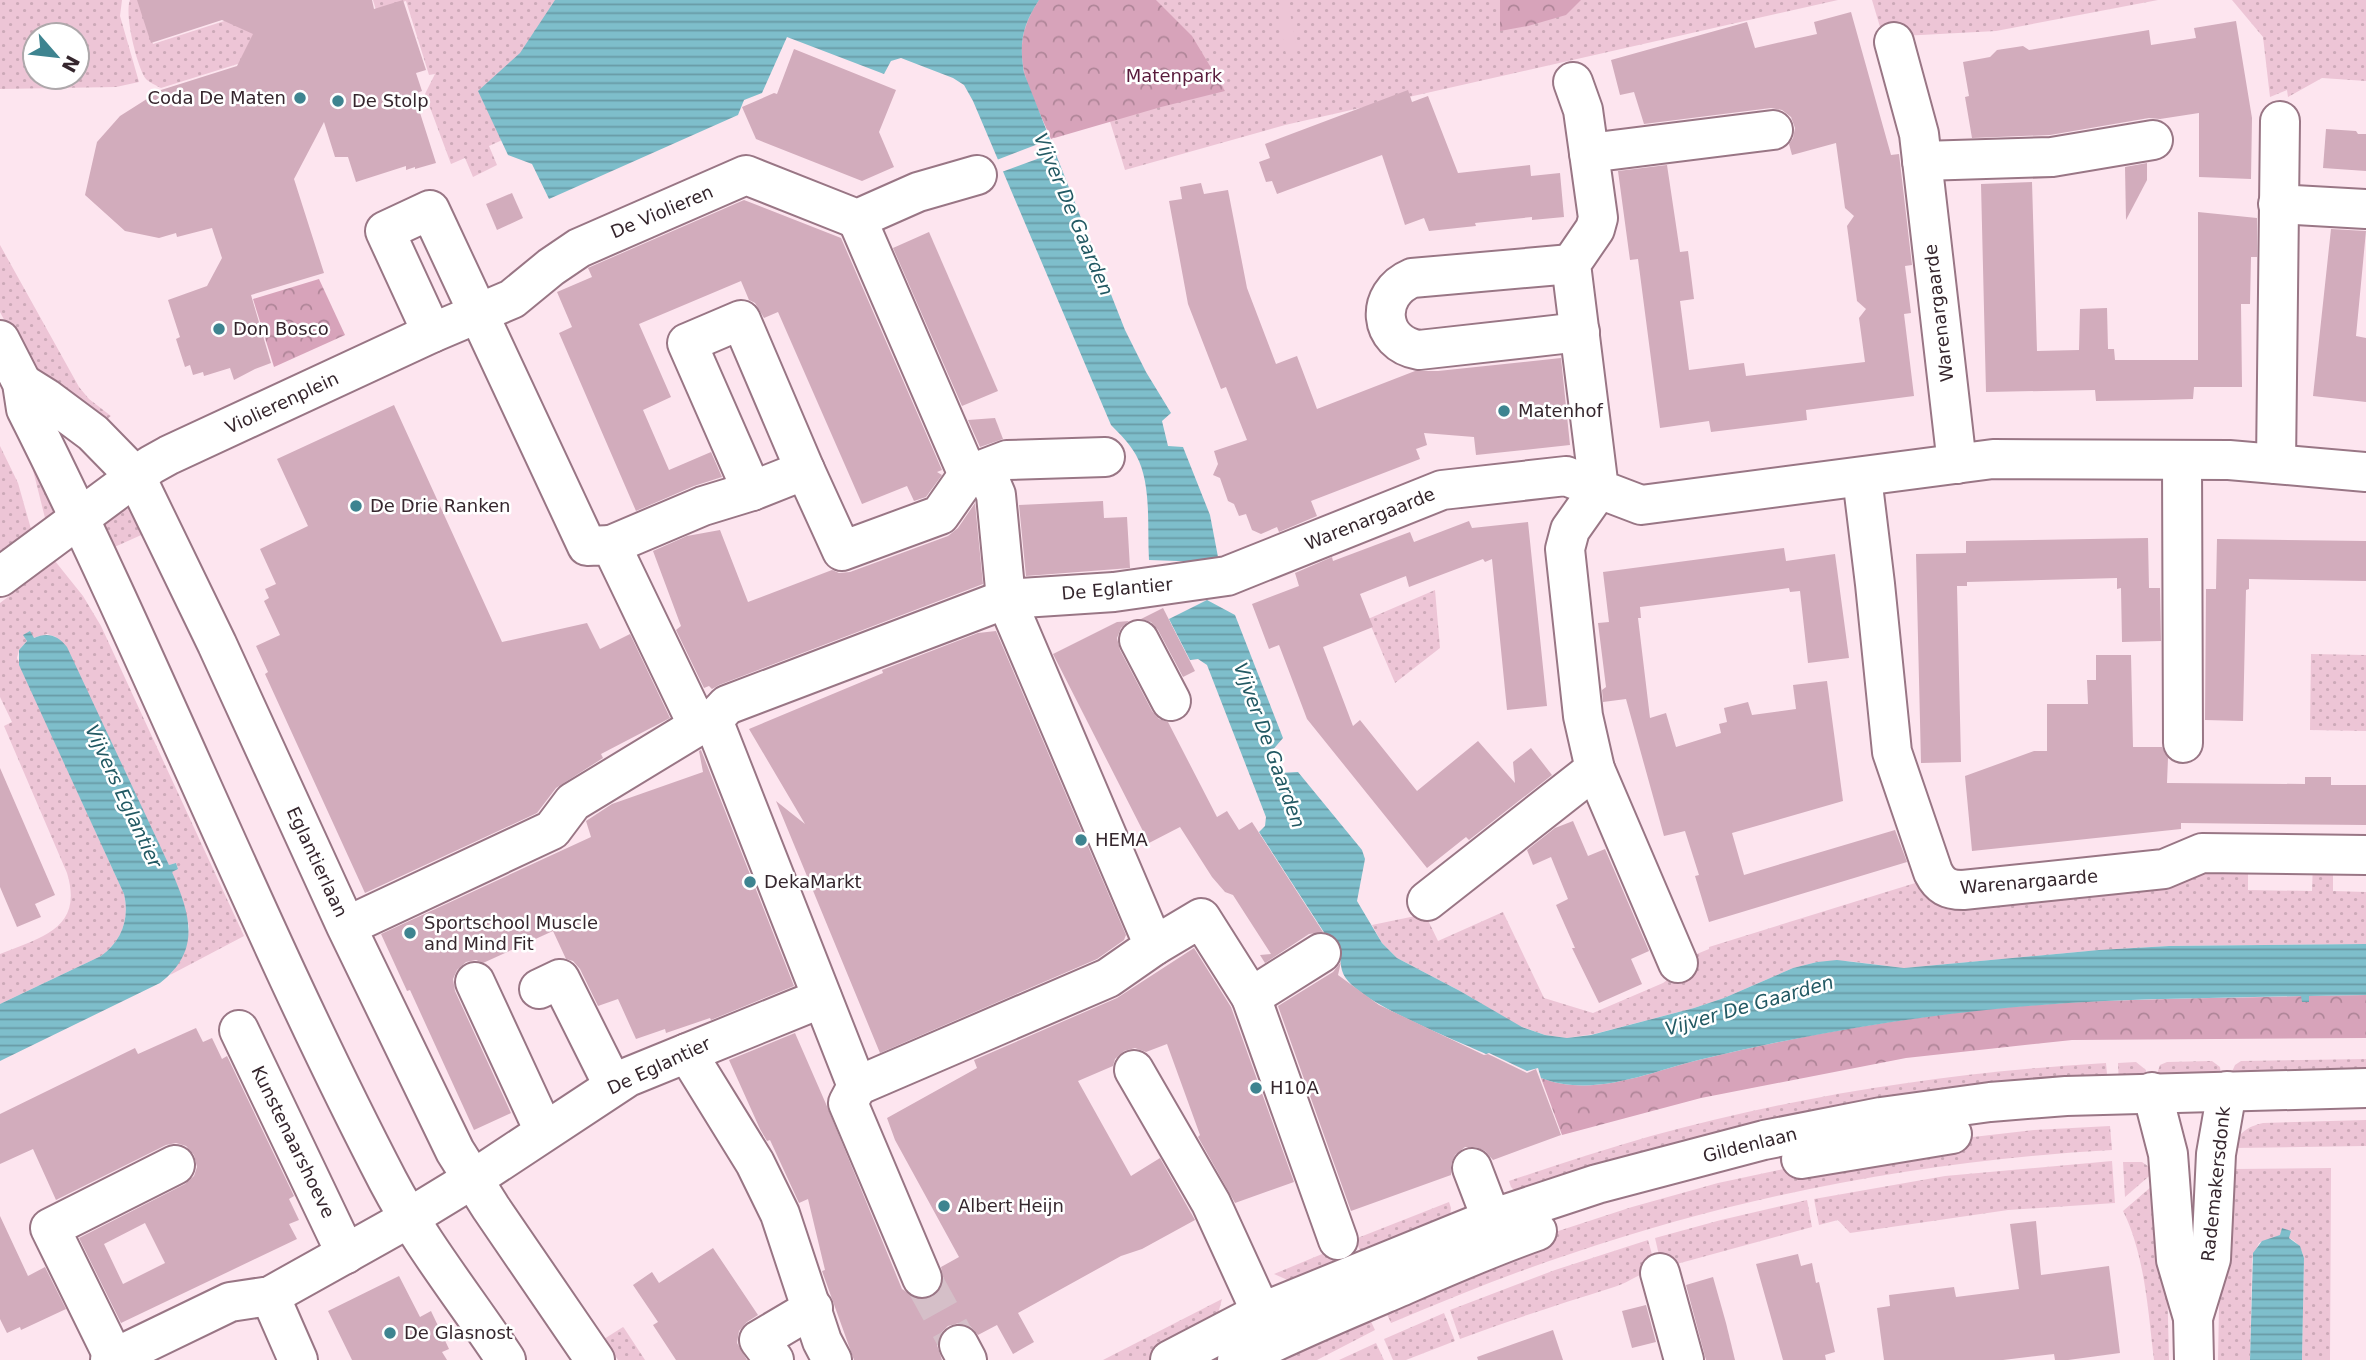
<svg xmlns="http://www.w3.org/2000/svg" width="2366" height="1360" font-family="'DejaVu Sans',sans-serif">
<style>
.green{fill:url(#green-dots);fill-rule:evenodd}
.forest{fill:url(#forest-crowns)}
.pitch{fill:#edc5d6}
.water{fill:url(#water-rules)}
.pier{fill:#fde5ef}
.building{fill:#d2acbc;fill-rule:evenodd}
.lines{fill:none;stroke-linecap:round;stroke-linejoin:round}
.minor-tunnel{stroke:#d5bfc8;stroke-width:38;stroke-dasharray:38 19;stroke-linecap:butt}
.minor-casing{stroke:#997685;stroke-width:42}
.minor{stroke:#fff;stroke-width:38}
.poi-dot{fill:#3e8490;stroke:#fff;stroke-width:2.5}
.labels{text-anchor:middle;stroke-width:5;stroke-linejoin:round;paint-order:stroke}
.park-label{font-size:18px;fill:#591b3c;stroke:#fff}
.poi-label{font-size:18px;fill:#35262d;stroke:#fff;text-anchor:start}
.street-label{font-size:18px;fill:#35262d;stroke:#fff}
.water-label{font-size:19px;font-style:italic;fill:#225963;stroke:#fff}
</style>
<defs>
<pattern id="green-dots" width="8" height="8" patternUnits="userSpaceOnUse" patternTransform="scale(1.75)"><rect width="8" height="8" fill="#edc5d6"/><path d="M2 2h.1M6 6h.1" fill="none" stroke="#cca9b8" stroke-width="1.8" stroke-linecap="round"/></pattern>
<pattern id="forest-crowns" width="20" height="18" patternUnits="userSpaceOnUse" patternTransform="scale(1.75)"><rect width="20" height="18" fill="#d7a3ba"/><path d="M2 6a3 3 0 1 1 6 0M12 15a3 3 0 1 1 6 0" fill="none" stroke="#af8598"/></pattern>
<pattern id="water-rules" width="6" height="5" patternUnits="userSpaceOnUse" patternTransform="scale(1.75)"><rect width="6" height="5" fill="#7ebecb"/><path d="M0 2.5h6" fill="none" stroke="#689aa5"/></pattern>
</defs>
<rect width="100%" height="100%" fill="#fde5ef"/>
<g class="green">
<path d="M0,0h122l-2,16 19,66 -23,5 -116,2zM35,35h42v42h-42z"/>
<path d="M130,0h24l-14,5 13,39 115,-37 14,43 -121,38c-4,-2 -12,-6 -15,-9 -9,-12 -22,-65 -16,-79z"/>
<polygon points="373,0 810,0 489,146 497,165 473,177 465,158 451,164 425,94 435,74 429,75 406,1 376,10"/>
<polygon points="819,0 1838,0 1285,125 1125,170 1108,115"/>
<polygon points="1872,0 2158,0 1996,31 1883,37"/>
<polygon points="2232,0 2366,0 2366,81 2322,78 2288,97 2287,90 2270,97 2263,37"/>
<polygon points="0,245 79,387 89,399 111,416 99,425 41,380 18,346 0,312"/>
<polygon points="0,446 18,483 31,529 0,552"/>
<polygon points="35,467 65,506 47,526 33,470"/>
<polygon points="130,508 148,532 110,549 103,523 105,519"/>
<path d="M55,561l28,35 18,30 143,310 -74,39c12,-15 18,-30 19,-49l-17,-54 6,-3 -2,-6 -7,2 -113,-228 -9,-3 -14,4 -4,-6 -5,3 3,6 -8,9 -2,8 107,236c6,26 -3,47 -23,62l-101,48v-50c41,-17 84,-25 67,-81l-63,-147 8,-4 -12,-25v-94z"/>
<polygon points="1435,590 1440,648 1395,683 1368,619"/>
<polygon points="2311,654 2366,655 2366,731 2310,730"/>
<polygon points="2248,862 2248,890 2312,891 2313,862 2333,862 2333,891 2366,892 2366,944 2169,946 2099,950 1904,968 1847,961 1817,962 1793,968 1724,998 1694,1008 1594,1034 1567,1038 1545,1035 1517,1025 1460,991 1397,958 1382,943 1372,925 1425,914 1438,941 1503,912 1544,998 1593,1013 1663,983 1690,964 1687,958 1709,949 1709,947 1925,880"/>
<polygon points="2366,1059 2366,1081 2231,1074 2235,1065 2241,1061"/>
<polygon points="2212,1061 2220,1067 2222,1083 2157,1074 2160,1065 2167,1062"/>
<polygon points="2136,1062 2146,1070 2147,1085 2119,1086 2118,1063"/>
<path d="M2106,1063l2,23 -586,112 -11,-11 -2,-6c47,-16 94,-31 142,-45 149,-41 301,-64 455,-73z"/>
<path d="M2366,1120v26l-133,2c6,-16 14,-21 30,-25z"/>
<path d="M2110,1126l2,24c-183,10 -365,44 -539,103 -62,20 -122,45 -182,70l-10,-22 162,-65 89,-29 86,-24 127,-27 93,-15 96,-11z"/>
<polygon points="2112,1161 2115,1203 2008,1210 1850,1233 1838,1220 1819,1225 1814,1199 1945,1176"/>
<polygon points="2123,1162 2142,1162 2155,1171 2125,1197"/>
<path d="M2331,1168l-1,192h-28l2,-102c-7,-26 -25,-24 -45,-15l-7,16 -2,101h-32l2,-103 13,-88z"/>
<path d="M2159,1180l8,97 2,83h-15c-6,-49 -9,-105 -31,-149z"/>
<polygon points="1807,1200 1812,1227 1662,1268 1655,1238 1721,1220"/>
<polygon points="1449,1202 1451,1208 1449,1224 1364,1260 1355,1239"/>
<path d="M1648,1240l8,29c-17,4 -29,15 -45,19 -51,16 -101,32 -151,51l-10,-29 105,-40z"/>
<polygon points="1339,1247 1348,1267 1299,1285 1274,1274"/>
<polygon points="1222,1299 1215,1325 1153,1360 1103,1360"/>
<polygon points="1365,1309 1375,1330 1317,1360 1257,1360"/>
<polygon points="1444,1313 1455,1341 1406,1360 1393,1360 1384,1339"/>
<polygon points="623,1327 624,1328 645,1360 618,1360 604,1339"/>
<polygon points="1376,1343 1384,1360 1339,1360"/>
</g>
<g class="forest">
<path d="M1039,0h117l36,36 33,55 -64,16 -110,32c-21,-51 -47,-86 -12,-139z"/>
<polygon points="1500,0 1581,0 1566,15 1528,26 1500,31"/>
<polygon points="319,279 345,335 274,367 253,299"/>
<path d="M2366,995v43l-294,2 -166,18 -205,40 -139,37 -21,-57c55,21 112,-8 166,-20 130,-31 264,-52 398,-57 66,-3 131,-3 197,-5v6l6,-6z"/>
</g>
<polygon class="pitch" points="1289,7 1298,57 1287,59 1277,9"/>
<g class="water">
<path d="M555,0h484c-17,26 -20,43 -15,73l101,257 21,42 25,41 -9,8 6,25 15,1 27,68 8,42 -12,5 -57,-2c-2,-33 3,-76 -13,-105 -6,-11 -16,-21 -25,-30l-138,-324 -9,-16 -11,-7 -52,-20 -10,3 -7,13 -97,-37 -25,56 -18,7 -6,15 -189,84 -17,-35 -24,-9 -30,-64 42,-38z"/>
<path d="M1207,600l28,15 48,123 -12,14 8,21 19,-1 64,78 3,9 -8,42 25,42 15,15 63,33 62,36 23,8 22,3 24,-3 103,-27 30,-10 69,-30 24,-6 20,-2 67,8 195,-18 70,-4 197,-2v51l-57,1v6h-7l-1,-6c-65,2 -131,2 -196,5 -134,6 -268,26 -398,57 -54,12 -111,41 -166,20l-3,-10 -11,3 -38,-18 -3,1c-35,-16 -116,-47 -138,-73 -7,-8 -7,-15 -8,-24l-81,-125 6,-6 1,-9 -59,-152 -9,-6 -8,1 -21,-41z"/>
<path d="M30,631l4,7c13,-6 24,-3 33,9l102,218 7,-2 2,6 -6,3c18,42 30,78 -12,111l-160,78v-57l101,-48c20,-15 29,-36 23,-62l-105,-229v-15l8,-9 -4,-6z"/>
<polygon points="2282,1228 2291,1231 2289,1238 2300,1246 2304,1258 2302,1360 2250,1360 2253,1253 2262,1241 2280,1235"/>
</g>
<polygon class="pier" points="1054,138 1059,151 999,173 994,161"/>
<g class="building">
<polygon points="137,0 372,0 374,9 403,0 426,70 416,73 422,91 414,94 436,163 415,169 415,167 406,170 406,166 356,182 348,157 335,157 324,122 294,179 324,273 251,295 271,363 255,369 234,380 230,368 204,376 203,372 193,375 190,365 185,367 176,339 180,337 168,300 207,286 222,258 212,228 177,237 176,233 159,238 125,231 85,195 97,142 120,116 161,90 237,66 253,34 222,20 151,43"/>
<polygon points="1851,12 1891,155 1899,154 1912,265 1905,266 1911,313 1904,314 1914,396 1806,410 1807,420 1711,432 1709,421 1660,428 1638,259 1630,260 1618,171 1667,165 1680,252 1688,251 1694,299 1680,301 1689,370 1744,363 1746,376 1865,362 1859,318 1866,309 1857,301 1847,226 1854,216 1845,208 1836,143 1792,155 1789,144 1793,138 1795,128 1791,117 1782,110 1771,108 1644,124 1634,92 1620,95 1611,60 1747,22 1755,48 1817,34 1814,22"/>
<polygon points="2236,21 2252,118 2251,179 2199,177 2199,113 2160,119 2149,118 2050,135 1972,138 1965,97 1969,96 1963,62 1990,57 1997,50 2023,46 2029,50 2149,30 2151,45 2196,38 2194,28"/>
<polygon points="794,49 896,90 879,132 894,167 862,181 756,139 742,107 774,93 777,94"/>
<polygon points="1408,90 1412,102 1428,96 1458,173 1530,165 1531,176 1560,173 1564,217 1532,220 1532,217 1475,223 1476,226 1429,231 1424,218 1405,225 1382,155 1277,194 1272,181 1266,182 1259,162 1270,158 1265,144"/>
<polygon points="2326,129 2356,131 2358,134 2366,134 2366,171 2323,168"/>
<polygon points="2147,163 2147,180 2126,220 2125,167"/>
<polygon points="2032,182 2037,351 2079,350 2080,309 2107,308 2108,349 2114,349 2115,360 2198,360 2198,212 2257,218 2257,257 2251,257 2250,304 2241,304 2242,387 2194,387 2193,399 2154,400 2096,401 2095,390 1986,392 1981,184"/>
<polygon points="1201,183 1204,194 1228,190 1247,288 1276,364 1297,356 1317,409 1415,371 1438,371 1561,358 1570,445 1476,455 1474,437 1424,433 1427,445 1416,449 1420,459 1311,501 1317,516 1279,532 1277,527 1261,534 1252,530 1246,514 1239,516 1234,504 1228,501 1220,478 1213,475 1218,464 1214,451 1247,440 1226,387 1221,389 1188,304 1169,201 1182,199 1180,187"/>
<polygon points="512,193 523,218 497,230 486,204"/>
<polygon points="744,200 841,238 942,470 937,472 942,475 926,497 914,501 907,486 862,504 778,312 764,318 755,303 749,300 741,281 639,324 671,397 643,410 669,470 711,452 722,477 694,486 636,511 559,333 572,327 557,292 592,277 588,268 590,267"/>
<polygon points="2331,229 2366,231 2356,336 2366,338 2366,402 2313,396"/>
<polygon points="929,232 998,391 962,406 893,248"/>
<polygon points="394,405 502,642 587,623 600,649 630,634 670,718 601,754 603,758 556,788 537,813 365,893 265,674 268,672 256,646 280,635 264,601 269,598 265,589 276,584 260,549 308,526 277,459"/>
<polygon points="995,418 1003,439 980,447 968,420"/>
<polygon points="1103,501 1104,518 1127,517 1130,568 1026,576 1019,505"/>
<polygon points="975,503 983,584 719,685 712,689 709,686 704,688 676,630 681,626 653,551 687,536 720,530 748,602 832,570 839,573 850,572 948,536 958,528"/>
<polygon points="1469,521 1472,528 1528,522 1547,706 1507,710 1492,559 1485,562 1483,559 1409,587 1406,576 1360,594 1373,627 1323,647 1353,726 1360,720 1417,791 1478,741 1515,783 1513,762 1531,748 1552,775 1469,840 1466,837 1427,868 1307,719 1279,645 1269,649 1252,604 1299,586 1295,573 1332,557 1333,561 1410,532 1414,542"/>
<polygon points="2148,538 2149,588 2160,588 2161,641 2122,642 2121,588 2117,589 2117,578 1967,582 1967,586 1957,586 1961,762 1921,763 1916,554 1966,553 1966,541"/>
<polygon points="2217,539 2366,541 2366,581 2249,579 2249,589 2246,590 2243,721 2205,720 2206,589 2216,589"/>
<polygon points="1784,548 1786,561 1835,554 1849,658 1808,663 1800,591 1790,592 1789,588 1640,607 1641,618 1638,618 1650,718 1666,713 1676,747 1721,733 1719,724 1727,722 1724,708 1748,702 1752,715 1796,709 1793,685 1827,681 1843,801 1732,833 1744,875 1895,830 1907,862 1709,922 1695,876 1699,875 1685,831 1664,836 1626,699 1603,702 1602,690 1606,687 1598,623 1609,622 1603,572"/>
<polygon points="1163,608 1195,671 1183,677 1158,630 1151,622 1141,619"/>
<polygon points="1129,621 1121,628 1117,638 1120,650 1152,711 1159,719 1168,722 1217,817 1227,811 1239,830 1252,822 1323,932 1309,934 1265,963 1260,955 1271,954 1233,895 1225,892 1212,877 1180,827 1149,843 1053,654 1117,622"/>
<polygon points="996,631 1126,935 1124,940 1097,959 880,1053 776,801 805,824 749,729 883,673 882,670 978,633"/>
<polygon points="2096,655 2131,655 2133,747 2162,747 2168,758 2167,783 2305,784 2305,777 2331,777 2331,785 2366,785 2366,825 2181,823 2181,829 1972,851 1965,776 2034,751 2047,751 2047,704 2088,704 2087,680 2096,680"/>
<polygon points="701,750 794,986 711,1020 710,1018 666,1033 665,1029 636,1039 618,999 598,1006 580,969 573,961 566,959 553,931 483,963 476,960 466,962 457,970 453,979 455,991 511,1113 474,1130 410,990 407,991 381,934 591,837 586,821 612,804 703,772 699,751"/>
<polygon points="0,768 55,895 35,904 41,917 17,927 0,887"/>
<polygon points="1573,821 1588,856 1605,849 1649,951 1631,959 1642,984 1599,1003 1572,948 1575,948 1556,905 1568,899 1551,857 1533,865 1527,850 1555,828"/>
<polygon points="1194,948 1231,1007 1294,1182 1235,1203 1198,1137 1200,1135 1167,1044 1146,1052 1135,1048 1124,1051 1115,1059 1113,1066 1078,1081 1131,1176 1160,1158 1195,1220 1142,1249 1121,1256 1018,1313 1034,1342 1013,1354 997,1325 978,1335 970,1326 959,1323 948,1326 940,1334 937,1345 942,1360 854,1360 822,1271 825,1270 808,1199 799,1203 770,1140 767,1141 760,1129 729,1060 795,1033 826,1104 902,1289 919,1300 930,1298 939,1292 944,1281 941,1267 959,1257 895,1140 887,1118 977,1068 974,1060 1117,998"/>
<polygon points="1341,962 1338,975 1379,1005 1484,1055 1488,1054 1527,1073 1536,1069 1561,1135 1493,1160 1485,1151 1476,1147 1465,1147 1455,1155 1451,1164 1451,1175 1351,1211 1278,1006 1333,972"/>
<path d="M196,1028l7,14 9,-4 10,21 5,-3 67,140 -5,3 10,21 -10,4 8,15 -176,84 -42,-85 106,-54 9,-8 3,-9 -3,-12 -8,-9 -10,-3 -10,2 -110,55 -23,-51 -33,15v-50l135,-66 3,6zM145,1223l20,40 -42,21 -19,-40z"/>
<polygon points="0,1216 28,1276 45,1267 66,1309 21,1330 20,1327 7,1333 0,1319"/>
<polygon points="2036,1221 2041,1275 2109,1266 2120,1353 2068,1360 2055,1360 2054,1354 2003,1360 1884,1360 1877,1308 1890,1306 1889,1295 1954,1287 1956,1297 2019,1289 2010,1224"/>
<polygon points="713,1248 758,1315 747,1322 739,1331 737,1343 747,1360 676,1360 653,1325 658,1322 633,1285 652,1272 659,1283"/>
<polygon points="1798,1254 1801,1266 1812,1263 1816,1283 1819,1282 1835,1352 1825,1355 1826,1360 1783,1360 1756,1264"/>
<polygon points="399,1276 420,1317 431,1311 449,1349 442,1352 447,1360 352,1360 328,1311"/>
<polygon points="1713,1277 1726,1323 1735,1360 1706,1360 1686,1285"/>
<polygon points="1646,1305 1656,1342 1632,1348 1622,1311"/>
<polygon points="1553,1330 1563,1360 1478,1360 1477,1357"/>
</g>
<g class="lines">
<polyline class="minor-tunnel" points="922,1278 959,1345"/>
<g class="minor-casing">
<g id="minor">
<polyline points="1894,42 1919,134 1957,464"/>
<polyline points="1573,82 1583,110 1589,153"/>
<polyline points="1773,130 1589,153 1598,218 1595,229 1571,264 1599,489 1641,505 1993,459 2229,460 2366,472"/>
<polyline points="1922,161 2052,157 2153,140"/>
<polyline points="2278,204 2366,209"/>
<polyline points="857,219 968,475"/>
<path d="M1571,264l-159,14c-38,16 -34,65 7,72l161,-18"/>
<polyline points="432,333 385,231 430,210 587,546 611,545 698,726"/>
<path d="M0,340l22,43 4,26c128,254 231,520 362,772 33,63 79,120 118,179"/>
<polyline points="22,383 46,398 93,433 136,477 217,644 346,926 455,1151 491,1208 595,1360"/>
<polyline points="2182,461 2183,743"/>
<polyline points="2276,464 2280,121"/>
<path d="M1862,477l13,107 17,168 41,120c7,14 15,18 30,18l201,-21 38,-16 164,2"/>
<polyline points="752,491 687,343 741,320 805,470"/>
<polyline points="611,545 703,506 752,491 805,470 842,551 940,515 968,475 1007,460 1105,457"/>
<polyline points="0,577 151,465 169,455 432,333 512,299 551,267 579,248 746,175 857,219 918,192 977,175"/>
<polyline points="1139,640 1171,701"/>
<polyline points="1427,901 1595,769"/>
<polyline points="360,920 552,830 573,802 698,726 713,720"/>
<polyline points="1154,946 1201,918 1251,997 1321,953"/>
<polyline points="475,982 544,1131"/>
<polyline points="539,989 560,979 613,1085"/>
<polyline points="1251,997 1338,1240"/>
<polyline points="239,1030 346,1254"/>
<polyline points="687,1053 755,1163 780,1214 822,1341 832,1360"/>
<polyline points="1134,1070 1211,1203 1272,1336"/>
<polyline points="857,1086 1108,978 1154,946 1006,599 996,495 985,469"/>
<polyline points="2152,1092 2168,1154 2176,1260 2193,1318 2194,1360"/>
<polyline points="1801,1159 1952,1134"/>
<polyline points="1472,1168 1500,1241"/>
<polyline points="1660,1273 1684,1360"/>
<polyline points="922,1278 848,1103 857,1086 713,720 727,705 1006,599 1114,592 1227,576 1442,490 1566,476 1599,489 1570,530 1565,549 1583,716 1595,769 1678,963"/>
<polyline points="270,1296 298,1360"/>
<polyline points="2193,1318 2211,1259 2216,1154 2227,1091"/>
<polyline points="959,1345 967,1360"/>
<polyline points="114,1358 50,1228 175,1165"/>
<polyline points="110,1360 230,1302 270,1296 397,1225 484,1172 628,1077 822,998"/>
<polyline points="774,1360 759,1340 813,1308"/>
<polyline points="1170,1360 1260,1313 1491,1219 1597,1184 1764,1140 1881,1117 1990,1102 2066,1096 2366,1088"/>
<path d="M1237,1360c51,-26 104,-48 156,-70 48,-21 95,-42 144,-59"/>
</g>
</g>
<use href="#minor" class="minor"/>
</g>
<g class="poi-dot">
<circle cx="300" cy="98" r="7"/>
<circle cx="338" cy="101" r="7"/>
<circle cx="219" cy="329" r="7"/>
<circle cx="1504" cy="411" r="7"/>
<circle cx="356" cy="506" r="7"/>
<circle cx="1081" cy="840" r="7"/>
<circle cx="750" cy="882" r="7"/>
<circle cx="410" cy="933" r="7"/>
<circle cx="1256" cy="1088" r="7"/>
<circle cx="944" cy="1206" r="7"/>
<circle cx="390" cy="1333" r="7"/>
</g>
<g class="labels">
<g class="park-label">
<text x="1174" y="82">Matenpark</text>
</g>
<g class="poi-label">
<text x="286" y="104" text-anchor="end">Coda De Maten</text>
<text x="352" y="107">De Stolp</text>
<text x="233" y="335">Don Bosco</text>
<text x="1518" y="417">Matenhof</text>
<text x="370" y="512">De Drie Ranken</text>
<text x="1095" y="846">HEMA</text>
<text x="764" y="888">DekaMarkt</text>
<text x="424" y="929">Sportschool Muscle<tspan x="424" dy="21">and Mind Fit</tspan></text>
<text x="1270" y="1094">H10A</text>
<text x="958" y="1212">Albert Heijn</text>
<text x="404" y="1339">De Glasnost</text>
</g>
<g class="street-label">
<text transform="translate(662 212) rotate(-23)" y="6">De Violieren</text>
<text transform="translate(1939 313) rotate(-97)" y="6">Warenargaarde</text>
<text transform="translate(282 403) rotate(-25)" y="6">Violierenplein</text>
<text transform="translate(1370 519) rotate(-22)" y="6">Warenargaarde</text>
<text transform="translate(1117 589) rotate(-5)" y="6">De Eglantier</text>
<text transform="translate(317 862) rotate(65)" y="6">Eglantierlaan</text>
<text transform="translate(2029 882) rotate(-5)" y="6">Warenargaarde</text>
<text transform="translate(659 1066) rotate(-25)" y="6">De Eglantier</text>
<text transform="translate(293 1142) rotate(64)" y="6">Kunstenaarshoeve</text>
<text transform="translate(1750 1145) rotate(-14)" y="6">Gildenlaan</text>
<text transform="translate(2216 1184) rotate(-84)" y="6">Rademakersdonk</text>
</g>
<g class="water-label">
<text transform="translate(1074 214) rotate(67)" y="7">Vijver De Gaarden</text>
<text transform="translate(1270 745) rotate(70)" y="7">Vijver De Gaarden</text>
<text transform="translate(124 796) rotate(65)" y="7">Vijvers Eglantier</text>
<text transform="translate(1749 1005) rotate(-16)" y="7">Vijver De Gaarden</text>
</g>
</g>
<g transform="translate(56 56) rotate(118)"><circle r="33" fill="#ffffff" stroke="#aea8ab" stroke-width="2"/>
<path d="M0-5L12 26L0 18L-12 26Z" fill="#3e8490"/>
<text y="-10" font-size="19" font-weight="bold" text-anchor="middle" fill="#35262d">N</text>
</g>
</svg>
